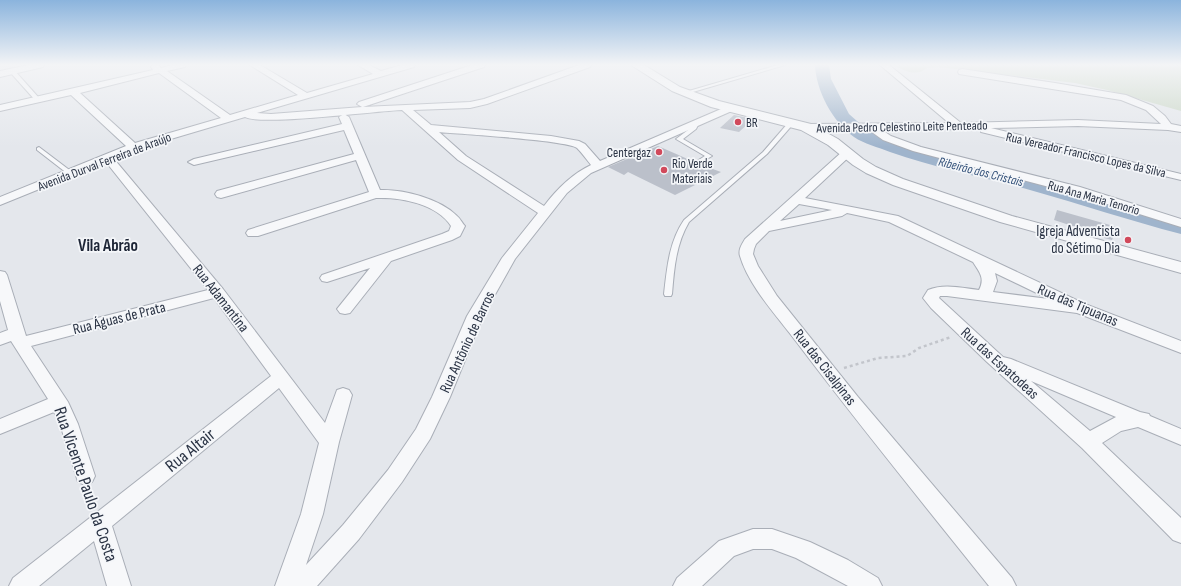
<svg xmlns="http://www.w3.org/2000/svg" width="1181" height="586" font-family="'Sofia Sans Condensed',sans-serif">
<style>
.green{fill:#c9d6c5}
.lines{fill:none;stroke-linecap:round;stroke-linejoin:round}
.river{fill:#9fb4cc;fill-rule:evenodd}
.building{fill:#bbc0ca}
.service-casing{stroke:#a9aeb7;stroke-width:2}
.minor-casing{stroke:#a9aeb7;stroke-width:2}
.tertiary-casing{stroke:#a9aeb7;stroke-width:2}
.path-far1{stroke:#c2c5cb;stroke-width:2.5;stroke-dasharray:3 3;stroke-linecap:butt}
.path{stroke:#c2c5cb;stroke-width:3.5;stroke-dasharray:4 4;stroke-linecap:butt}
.service{fill:#f7f8fa;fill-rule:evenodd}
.minor{fill:#f7f8fa;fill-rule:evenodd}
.tertiary{fill:#f7f8fa;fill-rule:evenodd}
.poi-dot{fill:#d1495b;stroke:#f4f6f9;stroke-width:1.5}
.labels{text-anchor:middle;stroke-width:3.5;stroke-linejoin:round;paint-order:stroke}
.far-poi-label{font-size:13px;fill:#2b3445;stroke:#f4f6f9;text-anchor:start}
.far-street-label{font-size:13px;fill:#2b3445;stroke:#f4f6f9}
.far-water-label{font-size:13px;font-style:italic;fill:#34527a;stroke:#f4f6f9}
.poi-label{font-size:15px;fill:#2b3445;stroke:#f4f6f9;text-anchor:end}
.street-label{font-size:15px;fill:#2b3445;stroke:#f4f6f9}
.quarter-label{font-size:17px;font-weight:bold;fill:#1d2536;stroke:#f4f6f9}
.near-street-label{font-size:18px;fill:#2b3445;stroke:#f4f6f9}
</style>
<rect width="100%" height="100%" fill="#e4e7ec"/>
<path class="green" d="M894,65h287v46l-74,-21 -32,-7 -137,-16 -11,1c-10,9 -23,3 -33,-3z"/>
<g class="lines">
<path class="river" d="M815,65h14l2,14 18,35 17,15 9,5 53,18 118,30 135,38v14c-51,-13 -100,-30 -151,-44 -47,-13 -94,-22 -140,-38 -12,-5 -26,-8 -36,-15 -21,-15 -38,-46 -39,-72z"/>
</g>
<g class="building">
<polygon points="734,115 753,119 739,132 720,128"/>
<polygon points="658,146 699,164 721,172 675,195 628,172 624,175 608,167"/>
<polygon points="1057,210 1117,227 1112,240 1096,236 1097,234 1054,220"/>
</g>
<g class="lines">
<g class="service-casing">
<g id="service">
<polygon points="778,65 785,65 686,94 682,93"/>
<polygon points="10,70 14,70 39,98 39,100 35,100 10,72"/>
<polygon points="694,122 699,123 696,129 683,139 712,156 700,163 697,161 705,156 676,139 692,127"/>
<path d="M789,122l5,1 -27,31 -78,68c-13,22 -15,47 -17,72l-1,2h-6l-1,-2c3,-26 5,-52 20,-74l79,-68z"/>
<polygon points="39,147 72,172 72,174 68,174 37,150 37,148"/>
</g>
</g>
<g class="minor-casing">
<g id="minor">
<polygon points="28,65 44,65 43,67 0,77 0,71"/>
<path d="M153,65h5l3,3 11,-3h14l-1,2 -18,4 63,44 68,-20 -48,-30h10l47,28 66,-19 -15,-9h11l12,6 21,-6h13l-1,2 -157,46 14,1 91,-7 -5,-3 2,-2 113,-37h13l-1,2 -121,40 107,-5 14,-3 95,-34h12l-1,2 -103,37 -17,4 -57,2 18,15 120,11 28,5 6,3 15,17 128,-55h6l2,2 -2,2 -143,63 -24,20 -52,66 -32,57 -33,81 -20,42 -28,43 -43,57 -42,47h-42l26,-72 18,-71 -40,-55 -167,138 19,60h-24l-13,-45 -55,45h-30l4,-8 258,-202 -57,-78 -183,48 37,56 10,22 17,52 -3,6 -7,3 -7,-3 -18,-58 -6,-12 -54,22v-15l48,-20 -37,-58 -11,4v-12l8,-3 -8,-29v-30l5,1 2,3 19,61 182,-46 -102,-128 -106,43v-8l126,-51 -55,-51 -71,16v-6l153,-35 -2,-3zM159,73l62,45 -86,25 -55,-50zM402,110l56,50 80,53 -36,45 -35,58 -35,81 -16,32 -28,41 -45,55 -37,40 17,-51 16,-72 13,-47 -3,-5 -6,-2 -6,2 -12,33 -102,-134 -109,-130 23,-10 108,-32c15,9 131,-6 157,-7zM439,132c20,2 128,8 138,16 5,5 10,12 14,17 -19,9 -34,24 -47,41l-78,-50z"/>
<polygon points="880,65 889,65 961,123 1078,120 1161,124 1146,110 1121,100 959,74 958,72 959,70 962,69 1055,83 1126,95 1153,106 1165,116 1171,124 1181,126 1181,132 1168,130 1078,126 991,128 1181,174 1181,180 981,132 981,129 882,130 891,136 921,147 1080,187 1181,219 1181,227 1072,193 913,151 883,140 869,130 802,129 801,127 806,124 949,123"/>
<path d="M344,114l5,3 31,73c23,-1 61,9 77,26 3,2 5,7 8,10l-5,10 -8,4 -61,21 -41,52 -5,1 -5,-1 -3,-4 33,-41 -43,14 -5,-1 -2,-3 2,-3 120,-41 7,-3 2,-5c-14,-22 -50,-29 -75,-28l-118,38h-10l-2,-3 2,-3 121,-38 -13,-32 -135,38 -4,-1 -2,-3 2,-3 137,-37 -10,-24 -150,35 -6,-3 6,-3 148,-35 -3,-7z"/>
<path d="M847,150l5,3 -1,2 -46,43 93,18 187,88 96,37v12l-104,-40 -130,-17h-7l-1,2 64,59 8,2 129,53 9,2 1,2 31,13v16l-43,-18 -17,4 -19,12 79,75v25l-8,-3 -91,-92 -95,-86 -56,-54 -8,-10 5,-8c16,-7 34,-2 51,0 6,-12 1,-17 -6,-28l-84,-40 -42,-9 -5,3 -73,15 -13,13 -2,5 -1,5 5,12 19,30 81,101 154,181 4,8h-27c-64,-80 -129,-160 -191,-242 -19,-26 -49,-57 -58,-88 -2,-6 2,-12 5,-17l98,-88zM799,204l33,6 -52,11zM995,273l54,26 -56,-7 4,-11zM1031,381l85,36 -26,14z"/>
<polygon points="753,529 772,529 810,542 848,560 878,578 882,586 848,586 796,558 772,549 753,549 734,556 702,586 673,586 677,578 719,541"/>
</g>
</g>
<g class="tertiary-casing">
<polygon id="tertiary" points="631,65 644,65 680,87 719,101 811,124 838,139 863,159 876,167 903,179 1012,216 1181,262 1181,273 1000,222 893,185 866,173 853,165 828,145 801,130 711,107 672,91"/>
</g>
<polyline class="path-far1" points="844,368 878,358 907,356 919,348 951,337"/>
<polyline class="path" points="89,490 95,506"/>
<use href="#service" class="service"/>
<use href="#minor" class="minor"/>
<use href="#tertiary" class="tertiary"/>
</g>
<linearGradient id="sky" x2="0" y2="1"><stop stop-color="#8bb4dd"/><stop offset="0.44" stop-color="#f3f4f6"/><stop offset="1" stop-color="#f3f4f6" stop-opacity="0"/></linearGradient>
<rect width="1181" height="147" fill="url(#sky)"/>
<g class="poi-dot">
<circle cx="738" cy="122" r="4"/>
<circle cx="659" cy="152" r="4"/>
<circle cx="664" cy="170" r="4"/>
<circle cx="1128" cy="240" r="4"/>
</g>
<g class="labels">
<g class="far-poi-label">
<text x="746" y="127">BR</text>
<text x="651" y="157" text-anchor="end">Centergaz</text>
<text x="672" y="168">Rio Verde<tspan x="672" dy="15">Materiais</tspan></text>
</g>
<g class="far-street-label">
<text transform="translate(902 126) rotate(-1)" y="5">Avenida Pedro Celestino Leite Penteado</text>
<text transform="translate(1086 154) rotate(13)" y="5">Rua Vereador Francisco Lopes da Silva</text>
<text transform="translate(104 161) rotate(-21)" y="5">Avenida Durval Ferreira de Araújo</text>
<text transform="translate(1094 197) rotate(16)" y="5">Rua Ana Maria Tenorio</text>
</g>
<g class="far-water-label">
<text transform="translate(981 171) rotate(14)" y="5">Ribeirão dos Cristais</text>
</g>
<g class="poi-label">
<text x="1120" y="236">Igreja Adventista<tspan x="1120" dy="17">do Sétimo Dia</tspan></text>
</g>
<g class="street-label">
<text transform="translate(221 298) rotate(52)" y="5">Rua Adamantina</text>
<text transform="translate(1078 305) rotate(23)" y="5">Rua das Tipuanas</text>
<text transform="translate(119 318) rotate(-14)" y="5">Rua Águas de Prata</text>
<text transform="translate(467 342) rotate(-65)" y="5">Rua Antônio de Barros</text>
<text transform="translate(1000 363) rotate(42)" y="5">Rua das Espatodeas</text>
<text transform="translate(825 367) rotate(52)" y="5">Rua das Cisalpinas</text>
</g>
<g class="quarter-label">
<text x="108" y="251">Vila Abrão</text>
</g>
<g class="near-street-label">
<text transform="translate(190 450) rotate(-39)" y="6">Rua Altair</text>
<text transform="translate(86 484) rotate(71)" y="6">Rua Vicente Paulo da Costa</text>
</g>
</g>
</svg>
